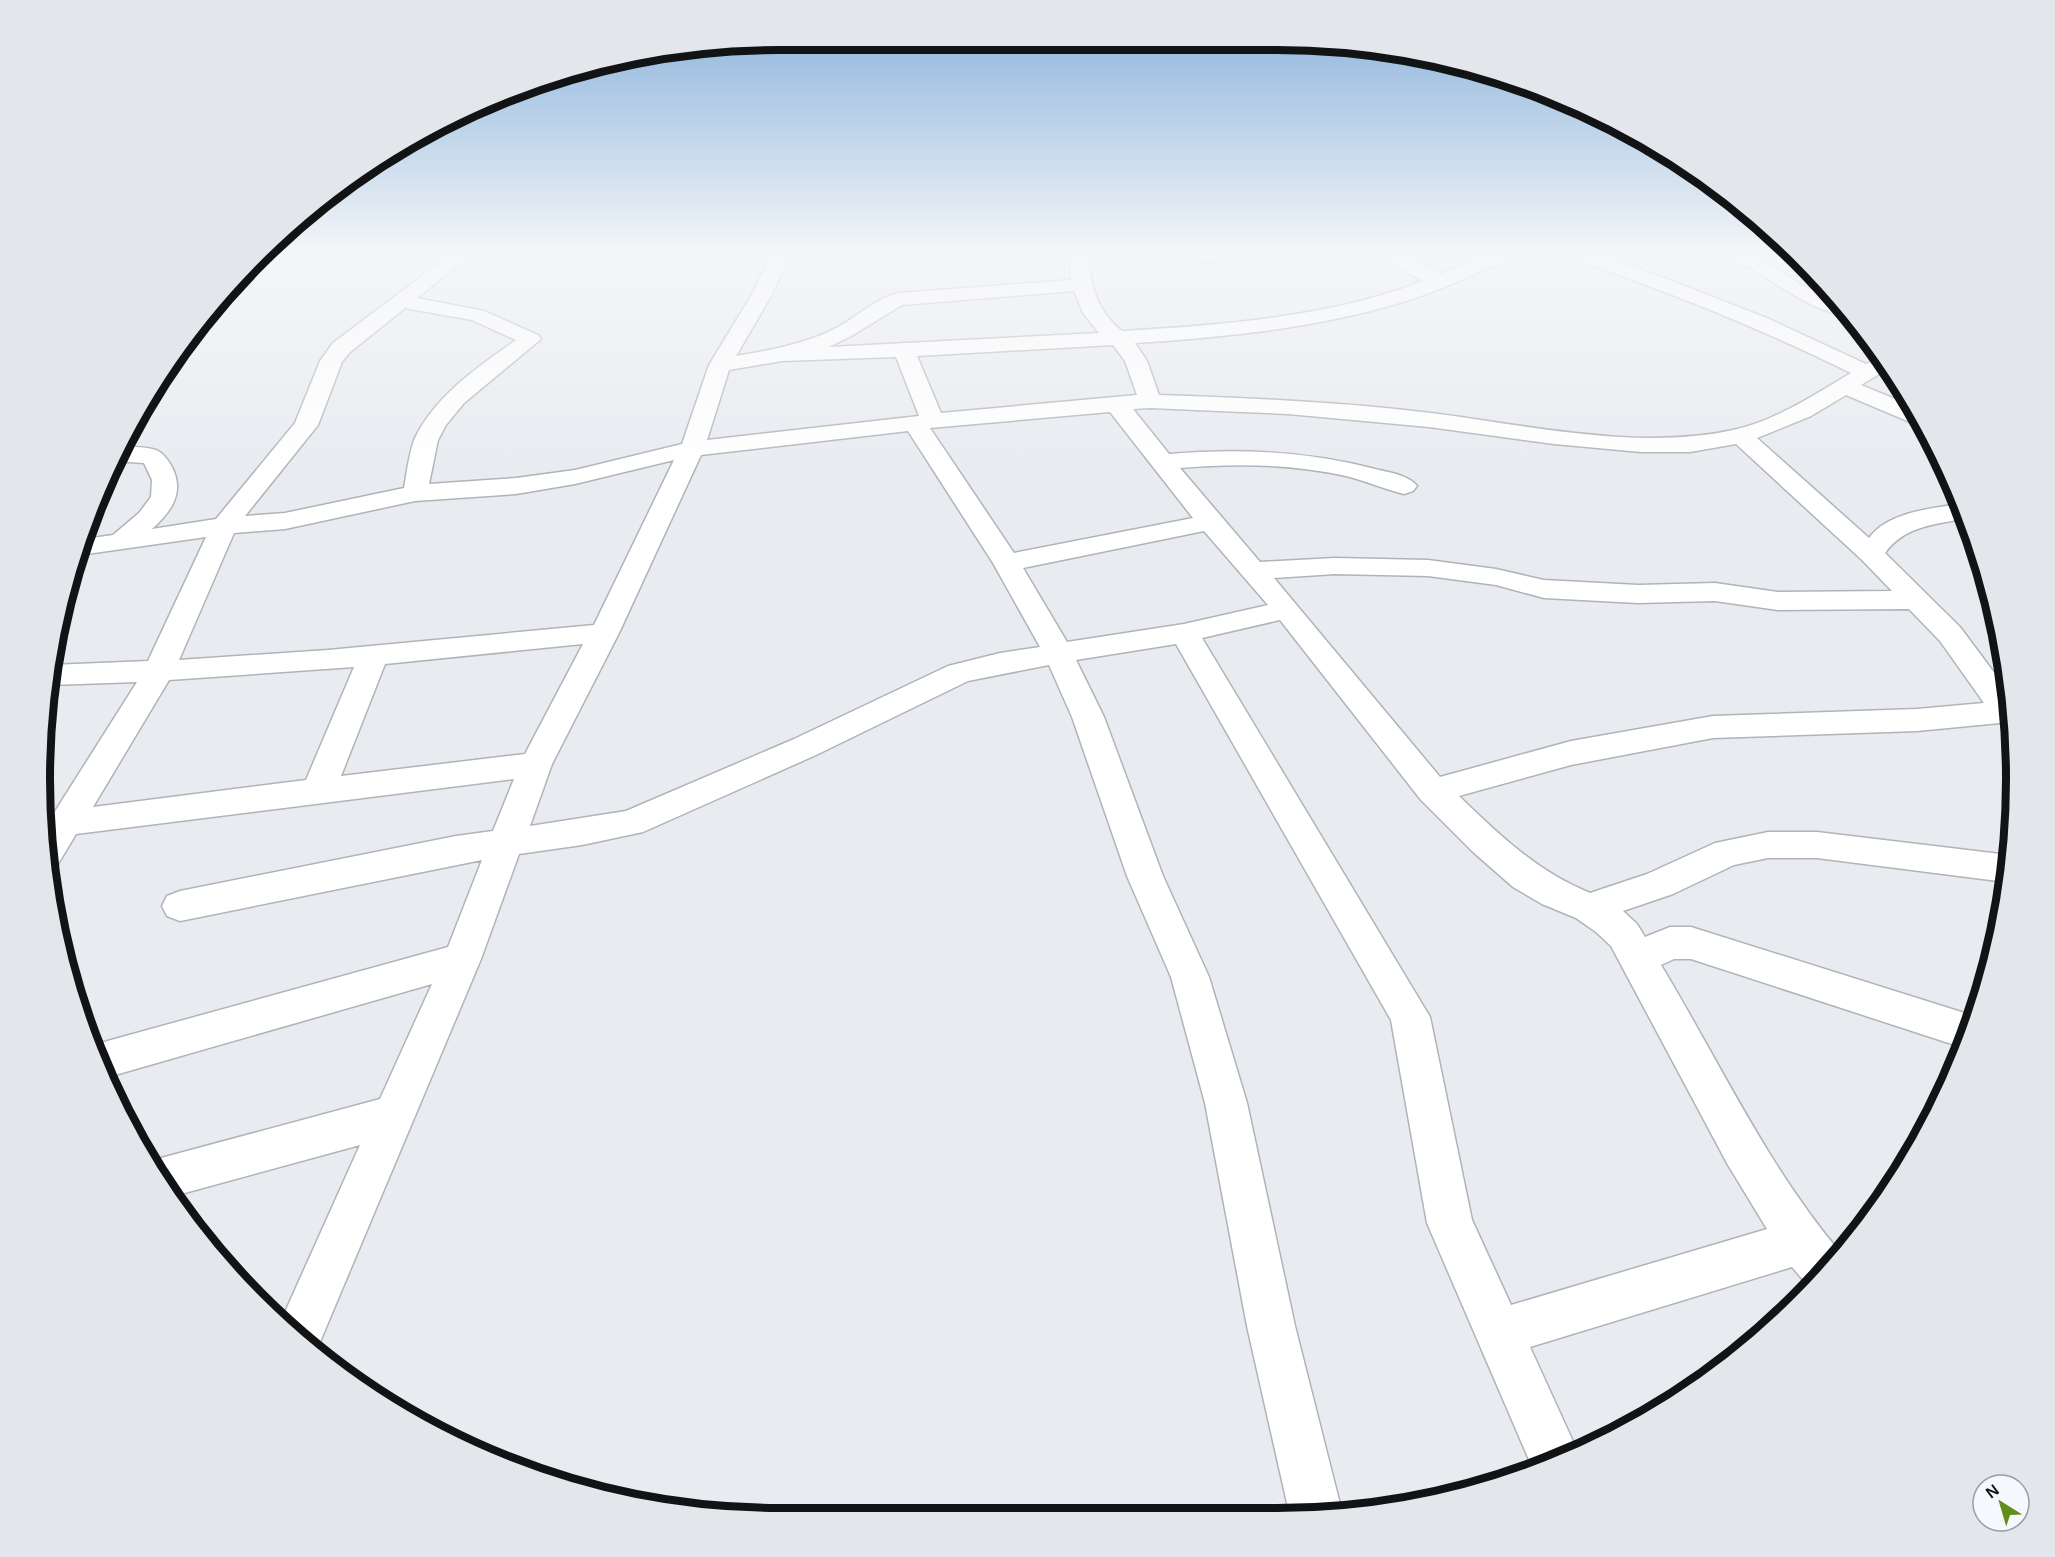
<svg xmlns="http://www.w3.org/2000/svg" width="2055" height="1557" font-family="Arial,sans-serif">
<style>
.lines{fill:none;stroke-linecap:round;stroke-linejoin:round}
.minor-casing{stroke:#b0b3b8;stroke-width:3}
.minor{fill:#fff;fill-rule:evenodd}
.rim{fill:none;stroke:#111314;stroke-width:8}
</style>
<rect width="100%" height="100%" fill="#e8ebf0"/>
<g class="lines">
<g class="minor-casing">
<g id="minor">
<path d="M451,254h21l-55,44 67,13 54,24 3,4 -77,64 -18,22 -8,15 -9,44 87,-6 59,-8 107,-26 27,-79 42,-69 21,-42h18l-19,42 -35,60c35,-6 70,-12 102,-29 20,-11 37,-28 60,-34l173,-13 -1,-26h18c2,32 9,57 34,77 98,-6 210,-14 301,-50l-25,-13 -14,-14h20l36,20 50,-20h25l-2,4c-35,14 -71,32 -107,43 -87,27 -180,36 -271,42l12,18 12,34c91,3 182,7 272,18 96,12 207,38 302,17 40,-8 83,-36 118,-57 -91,-45 -184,-82 -280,-115l-2,-4h27l63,22 110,43 97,45 16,-8 9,11 -30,18 51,21 9,17 -11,-1 -64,-27 -35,21 -54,22 112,100c19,-26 63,-30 93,-34l5,14c-32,7 -62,7 -82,35l75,74 47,63 3,32 -93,9 -204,7 -142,27 -112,31c40,39 79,76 131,97l57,-19 68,-31 53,-11h49l192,23 -3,27 -189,-24h-49l-34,7 -61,29 -50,17 14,13 8,13 25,-10h21l283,89 -10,32 -273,-89h-17l-13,6c58,96 106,201 179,287l-30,36 -18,-21 -262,80 46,101 -43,21 -106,-246 -36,-203 -215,-376 -100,16 28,57 59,159 46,101 38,126 48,223 47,186h-53l-42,-186 -42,-223 -34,-126 -44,-101 -55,-159 -23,-52 -81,16 -152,74 -173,77 -61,13 -63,9 -38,105 -164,390 -36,-28 79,-176 -190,52 -20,-36 230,-62 52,-115 -324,93 -15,-32 355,-98 34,-87 -302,61 -13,-5 -5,-10 5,-10 13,-5 276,-55 37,-5 21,-52 -438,55 -18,30 -9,3 -7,-35 95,-150 -86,3v-20l97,-4 58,-124 -126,18 5,-16 28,-4 26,-22 12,-16 1,-17 -8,-17 -32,-2 6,-14c13,0 26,-1 38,3 7,3 12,10 16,17 13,26 -1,45 -20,62l64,-10 79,-96 25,-62 13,-18zM1074,291l9,22 16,20 -270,14 24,-12 49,-30zM405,308l67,12 44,20c-37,26 -80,55 -101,98 -6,14 -8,34 -11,50l-119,25 -40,3 73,-91 24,-63 7,-9zM1113,345l12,16 12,34 -196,18 -24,-57zM896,357l23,59 -212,24 22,-70 53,-9zM1150,408l138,6 141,13 125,17 87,8h49l46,-8 126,116 30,31 -114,1 -63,-9 -77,2 -94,-5 -48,-11 -68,-9 -93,-2 -75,4 -80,-94c55,-5 112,-4 166,8 20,5 38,13 58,18l9,-3 4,-5c-8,-11 -30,-14 -42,-17 -69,-18 -136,-21 -206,-15l-36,-45zM1110,412l83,106 -179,35 -84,-125zM908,431l85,132 47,84 -40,6 -52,13 -154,73 -168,72 -96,15 22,-62 67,-131 82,-178zM674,460l-80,165 -266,25 -149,10 55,-127 51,-4 130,-28 101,-7 59,-10zM1204,531l64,74 -84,19 -117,18 -44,-74zM1335,574l93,2 68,9 48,13 94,5 77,-2 63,9 131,-1 31,32 44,62 -67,6 -204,7 -142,25 -131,36 -166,-199zM1280,620l141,180 51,51 41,36 29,17 34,14 20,14 15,14 117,219 39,64 -256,76 -39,-85 -42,-203 -228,-379zM583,644l-58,110 -184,22 44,-112zM354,667l-48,113 -213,27 76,-127z"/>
<path d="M1177,254h65l-2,4c-20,5 -42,5 -61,0z"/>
<path d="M1726,254h24l15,7 36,24 34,13 12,16c-23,5 -77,-35 -97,-46 -8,-4 -19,-7 -24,-14z"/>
</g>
</g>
<use href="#minor" class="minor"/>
</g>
<linearGradient id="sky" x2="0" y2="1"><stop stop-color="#87b1da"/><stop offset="0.54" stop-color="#f5f6f8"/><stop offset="1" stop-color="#f5f6f8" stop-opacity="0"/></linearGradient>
<rect width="2055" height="472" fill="url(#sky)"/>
<path d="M0 0H2055V1557H0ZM779 50H1277A729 729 0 0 1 2006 779V779A729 729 0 0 1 1277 1508H779A729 729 0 0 1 50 779V779A729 729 0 0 1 779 50Z" fill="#e3e7eb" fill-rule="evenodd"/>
<path class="rim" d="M779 50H1277A729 729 0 0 1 2006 779V779A729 729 0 0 1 1277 1508H779A729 729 0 0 1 50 779V779A729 729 0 0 1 779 50Z"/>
<g transform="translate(2001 1503) rotate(323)"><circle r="28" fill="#f5f9fe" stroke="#9a9da0" stroke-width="1.5"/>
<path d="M0-4.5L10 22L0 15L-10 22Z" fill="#628c1c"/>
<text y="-9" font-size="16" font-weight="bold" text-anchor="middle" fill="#111314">N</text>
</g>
</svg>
